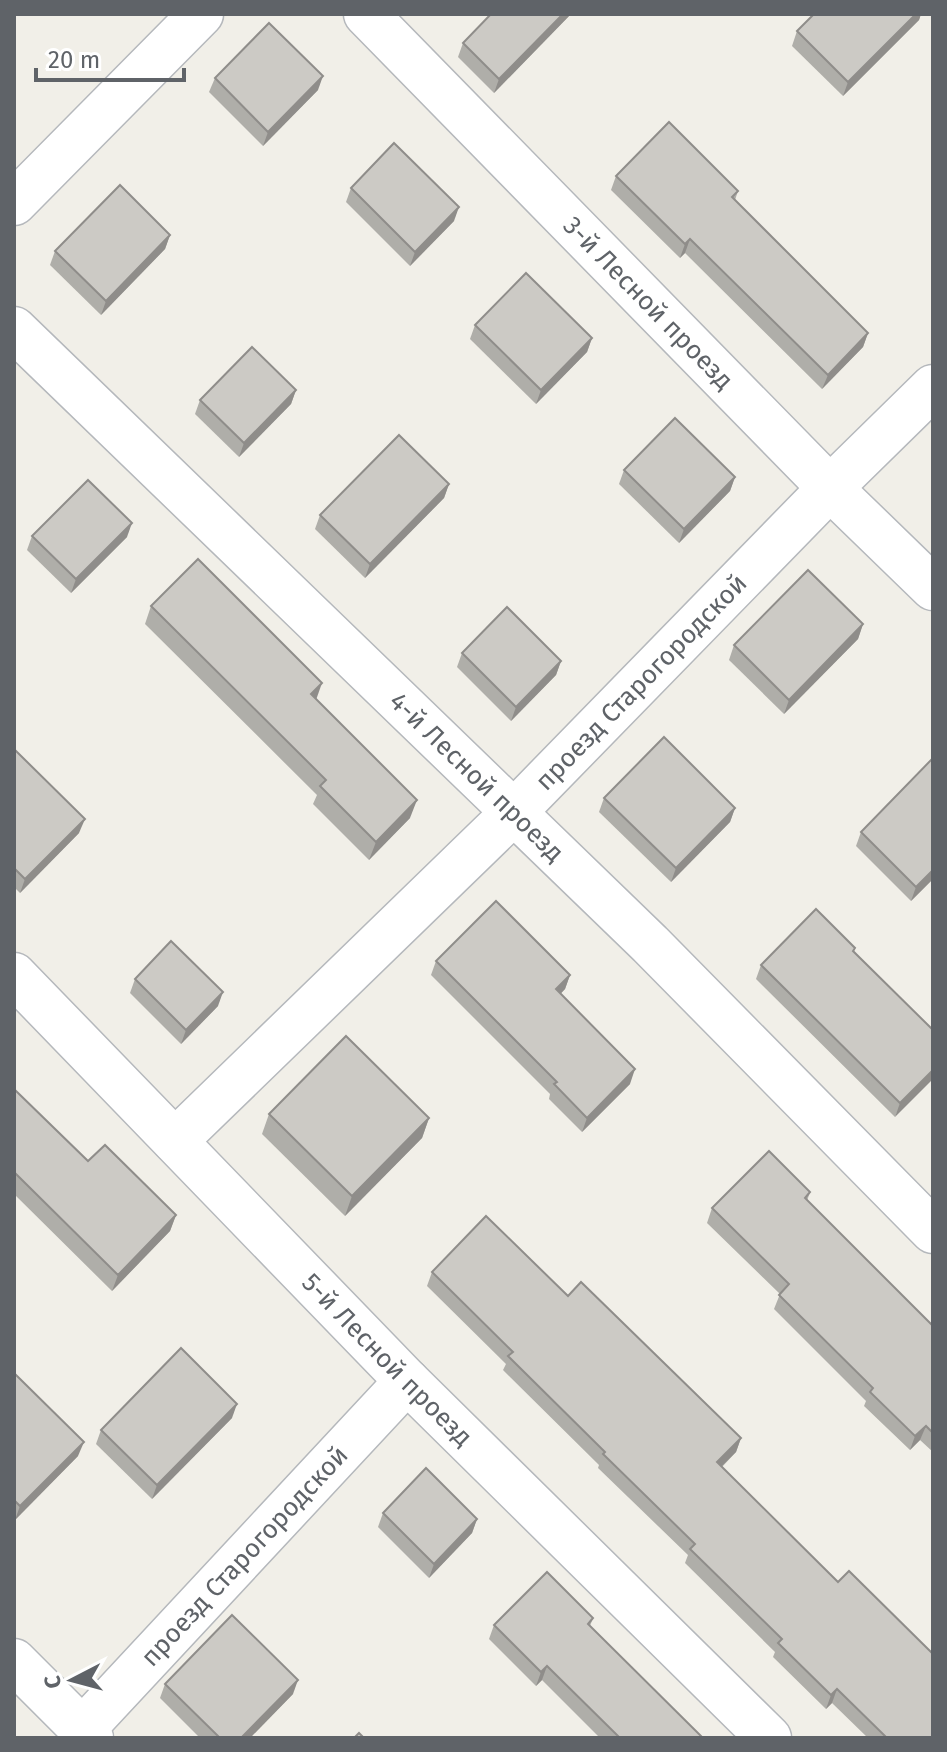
<svg xmlns="http://www.w3.org/2000/svg" width="947" height="1752" font-family="'Fira Sans',sans-serif">
<style>
.lines{fill:none;stroke-linecap:round;stroke-linejoin:round}
.minor-casing{stroke:#b5b8bc;stroke-width:47}
.minor{stroke:#fff;stroke-width:44}
.wall{fill:#afaea9}
.shaded-wall{fill:#8f8d8a}
.building{fill:#cccac5;stroke:#8f8d8a;stroke-width:2}
.labels{text-anchor:middle;stroke-width:8;stroke-linejoin:round;paint-order:stroke}
.street-label{font-size:26px;fill:#5f6368;stroke:#fff}
</style>
<rect width="100%" height="100%" fill="#f1efe8"/>
<g class="lines">
<g class="minor-casing">
<g id="minor">
<path id="s1" d="M366,14l464,474 103,100"/>
<polyline points="14,203 201,14"/>
<path id="s2" d="M14,329l636,615 283,287"/>
<path id="s3" d="M14,975l393,406 362,357"/>
<path id="s4" d="M175,1141l339,-329 316,-324 103,-101"/>
<polyline points="14,1661 91,1738"/>
<path id="s5" d="M82,1730l325,-349"/>
</g>
</g>
<use href="#minor" class="minor"/>
</g>
<g class="wall">
<polygon points="491,14 571,14 494,93 458,57 463,43"/>
<polygon points="814,14 921,14 919,20 843,96 792,46 797,31"/>
<polygon points="215,78 318,90 263,146 209,92"/>
<polygon points="616,176 738,191 735,200 868,333 863,347 822,389 685,253 680,258 611,190"/>
<polygon points="351,188 454,221 410,266 346,202"/>
<polygon points="170,235 165,249 101,315 50,265 55,251"/>
<polygon points="475,325 592,338 587,352 536,404 470,339"/>
<polygon points="296,390 291,404 239,457 195,414 200,400"/>
<polygon points="624,470 735,477 730,491 679,543 619,484"/>
<polygon points="449,484 444,498 365,578 315,529 320,515"/>
<polygon points="32,536 127,537 71,593 27,550"/>
<polygon points="151,606 316,700 410,818 369,860 313,804 317,795 145,624"/>
<polygon points="863,624 858,639 784,714 729,660 734,645"/>
<polygon points="462,653 561,661 556,675 511,721 457,667"/>
<polygon points="14,749 79,833 20,893 14,887"/>
<polygon points="604,798 735,808 730,822 671,882 599,812"/>
<polygon points="861,832 933,879 911,901 856,846"/>
<polygon points="855,948 854,952 933,1030 895,1117 756,979 761,965"/>
<polygon points="436,961 570,975 565,989 560,994 630,1084 582,1132 549,1099 550,1094 431,975"/>
<polygon points="135,979 218,1006 181,1044 130,993"/>
<polygon points="14,1089 88,1161 176,1215 170,1231 112,1291 14,1194"/>
<polygon points="269,1114 429,1118 422,1138 345,1216 262,1134"/>
<polygon points="810,1192 807,1201 933,1326 933,1452 920,1440 910,1450 864,1406 866,1401 774,1309 780,1294 707,1223 712,1208"/>
<polygon points="432,1272 568,1296 741,1438 736,1452 722,1467 933,1738 868,1738 832,1703 826,1709 773,1657 775,1652 685,1563 688,1555 598,1468 599,1465 503,1370 506,1364 427,1286"/>
<polygon points="14,1373 78,1456 15,1520 14,1520"/>
<polygon points="232,1418 152,1499 96,1444 101,1430"/>
<polygon points="383,1513 477,1519 472,1533 429,1578 378,1527"/>
<polygon points="593,1618 590,1626 703,1738 600,1738 542,1680 536,1686 489,1639 494,1625"/>
<polygon points="165,1684 293,1694 250,1738 200,1738 160,1698"/>
</g>
<g class="shaded-wall">
<polygon points="563,14 571,14 494,93 499,79"/>
<polygon points="916,14 921,14 919,20 843,96 848,82"/>
<polygon points="323,76 318,90 263,146 268,132"/>
<polygon points="459,207 454,221 410,266 415,252"/>
<polygon points="170,235 165,249 101,315 106,301"/>
<polygon points="690,239 685,253 680,258 685,244"/>
<polygon points="868,333 863,347 822,389 828,375"/>
<polygon points="592,338 587,352 536,404 541,390"/>
<polygon points="296,390 291,404 239,457 244,443"/>
<polygon points="735,477 730,491 679,543 684,529"/>
<polygon points="449,484 444,498 365,578 370,564"/>
<polygon points="132,523 127,537 71,593 76,579"/>
<polygon points="863,624 858,639 784,714 789,700"/>
<polygon points="561,661 556,675 511,721 516,707"/>
<polygon points="322,683 316,700 311,694"/>
<polygon points="417,800 410,818 369,860 376,842"/>
<polygon points="735,808 730,822 671,882 676,868"/>
<polygon points="85,819 79,833 20,893 25,879"/>
<polygon points="933,870 933,879 911,901 916,887"/>
<polygon points="570,975 565,989 551,1004 556,989"/>
<polygon points="223,992 218,1006 181,1044 186,1030"/>
<polygon points="635,1069 630,1084 582,1132 587,1118"/>
<polygon points="933,1070 933,1079 895,1117 900,1103"/>
<polygon points="429,1118 422,1138 345,1216 352,1196"/>
<polygon points="176,1215 170,1231 112,1291 118,1275"/>
<polygon points="237,1404 232,1418 152,1499 157,1485"/>
<polygon points="926,1426 920,1440 910,1450 915,1436"/>
<polygon points="741,1438 736,1452 712,1476 717,1462"/>
<polygon points="84,1442 78,1456 15,1520 20,1506"/>
<polygon points="477,1519 472,1533 429,1578 434,1564"/>
<polygon points="547,1666 542,1680 536,1686 541,1672"/>
<polygon points="298,1680 293,1694 250,1738 241,1738"/>
<polygon points="837,1689 832,1703 826,1709 831,1695"/>
</g>
<g class="building">
<polygon points="491,14 563,14 499,79 463,43"/>
<polygon points="814,14 916,14 848,82 797,31"/>
<polygon points="269,23 323,76 268,132 215,78"/>
<polygon points="669,122 738,191 732,197 868,333 828,375 690,239 685,244 616,176"/>
<polygon points="394,143 459,207 415,252 351,188"/>
<polygon points="120,185 170,235 106,301 55,251"/>
<polygon points="526,273 592,338 541,390 475,325"/>
<polygon points="252,347 296,390 244,443 200,400"/>
<polygon points="675,418 735,477 684,529 624,470"/>
<polygon points="399,435 449,484 370,564 320,515"/>
<polygon points="88,480 132,523 76,579 32,536"/>
<polygon points="198,559 322,683 311,694 417,800 376,842 320,786 326,780 151,606"/>
<polygon points="808,570 863,624 789,700 734,645"/>
<polygon points="507,607 561,661 516,707 462,653"/>
<polygon points="664,737 735,808 676,868 604,798"/>
<polygon points="14,749 85,819 25,879 14,868"/>
<polygon points="933,758 933,870 916,887 861,832"/>
<polygon points="496,901 570,975 556,989 635,1069 587,1118 554,1084 557,1082 436,961"/>
<polygon points="816,909 855,948 853,951 933,1030 933,1070 900,1103 761,965"/>
<polygon points="171,941 223,992 186,1030 135,979"/>
<polygon points="346,1036 429,1118 352,1196 269,1114"/>
<polygon points="14,1089 88,1161 105,1145 176,1215 118,1275 14,1172"/>
<polygon points="769,1151 810,1192 805,1198 933,1326 933,1433 926,1426 915,1436 870,1392 873,1388 779,1295 789,1284 712,1208"/>
<polygon points="486,1216 568,1296 581,1282 741,1438 717,1462 838,1582 849,1571 933,1654 933,1738 887,1738 837,1689 831,1695 778,1643 782,1639 690,1549 695,1544 603,1454 605,1452 508,1356 513,1352 432,1272"/>
<polygon points="181,1348 237,1404 157,1485 101,1430"/>
<polygon points="14,1373 84,1442 20,1506 14,1500"/>
<polygon points="426,1468 477,1519 434,1564 383,1513"/>
<polygon points="547,1572 593,1618 588,1624 703,1738 620,1738 547,1666 541,1672 494,1625"/>
<polygon points="232,1615 298,1680 241,1738 220,1738 165,1684"/>
<polygon points="359,1733 364,1738 354,1738"/>
</g>
<g class="labels">
<g class="street-label">
<text dy="9" stroke="none"><textPath href="#s1" startOffset="404">3-й Лесной проезд</textPath></text>
<text dy="9" stroke="none"><textPath href="#s4" startOffset="654">проезд Старогородской</textPath></text>
<text dy="9" stroke="none"><textPath href="#s2" startOffset="644">4-й Лесной проезд</textPath></text>
<text dy="9" stroke="none"><textPath href="#s3" startOffset="536">5-й Лесной проезд</textPath></text>
<text dy="9" stroke="none"><textPath href="#s5" startOffset="238">проезд Старогородской</textPath></text>
</g>
</g>
<rect width="947" height="1752" fill="none" stroke="#5f6368" stroke-width="32"/>
<g transform="translate(72 1680) rotate(264)" stroke="#ffffff" stroke-width="6" paint-order="stroke">
<path d="M0-6L14 30L0 20L-14 30Z" fill="#5f6368"/>
<text y="-12" font-size="22" font-weight="bold" text-anchor="middle" fill="#5f6368">С</text>
</g>
<path d="M36 68v12h148v-12" fill="none" stroke="#5f6368" stroke-width="4"/>
<text x="48" y="68" font-size="24" fill="#5f6368" stroke="#ffffff" stroke-width="6" paint-order="stroke">20 m</text>
</svg>
